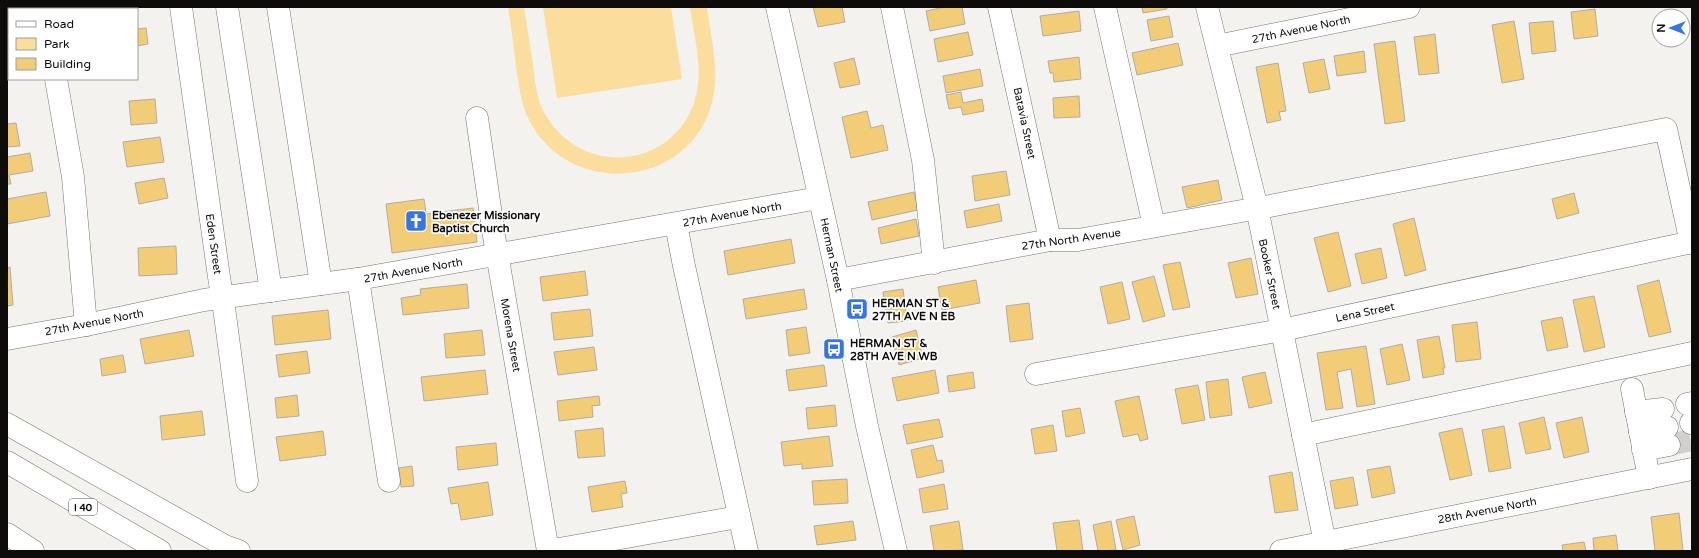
<svg xmlns="http://www.w3.org/2000/svg" width="1699" height="558" font-family="'Varela Round',sans-serif">
<style>
.green{fill:#fbdd9d}
.building{fill:#f3cc77;stroke:#afadaa}
.lines{fill:none;stroke-linecap:round;stroke-linejoin:round}
.minor-tunnel{stroke:#d1d0cd;stroke-width:22;stroke-dasharray:22 11;stroke-linecap:butt}
.minor-casing{stroke:#777572;stroke-width:23}
.major-casing{stroke:#777572;stroke-width:23}
.highway-casing{stroke:#777572;stroke-width:23}
.minor{stroke:#fff;stroke-width:22}
.major{stroke:#fff;stroke-width:22}
.highway{stroke:#fff;stroke-width:22}
.labels{text-anchor:middle;stroke-width:3.5;stroke-linejoin:round;paint-order:stroke}
.shield{fill:#fff;stroke:#565554;stroke-width:1}
.shield-label{font-size:10px;font-weight:bold;fill:#0d0c0b}
.street-label{font-size:11px;fill:#0d0c0b;stroke:#fff}
.poi-label{font-size:11px;font-weight:bold;fill:#0d0c0b;stroke:#fff;text-anchor:start}
</style>
<rect width="100%" height="100%" fill="#f4f2ef"/>
<g class="green">
<path d="M508,7h16c3,19 6,38 9,57 2,16 3,35 12,50 35,62 125,57 149,-11 11,-30 0,-66 -4,-96h17c4,33 14,67 4,99 -25,84 -143,91 -182,14 -8,-16 -10,-35 -13,-53 -2,-20 -5,-40 -8,-60z"/>
<polygon points="543,7 671,7 682,79 557,98"/>
</g>
<g class="building">
<polygon points="813,7 842,7 845,22 818,27"/>
<polygon points="945,7 962,7 965,24 930,31 926,11"/>
<polygon points="1142,7 1166,7 1167,9 1143,13"/>
<polygon points="1595,9 1598,36 1574,39 1571,12"/>
<polygon points="1079,11 1081,31 1043,36 1040,16"/>
<polygon points="1169,16 1173,37 1151,41 1147,20"/>
<polygon points="1514,21 1524,79 1502,83 1492,25"/>
<polygon points="1553,21 1556,51 1532,54 1529,23"/>
<polygon points="146,28 148,44 137,46 137,29"/>
<polygon points="968,32 973,55 938,62 934,39"/>
<polygon points="1435,34 1439,73 1419,75 1414,37"/>
<polygon points="1395,41 1405,121 1385,124 1374,44"/>
<polygon points="1178,43 1183,65 1137,75 1132,53"/>
<polygon points="1364,51 1366,72 1337,76 1334,56"/>
<polygon points="1079,57 1081,79 1054,82 1053,73 1050,73 1048,61"/>
<polygon points="854,58 860,84 840,88 834,63"/>
<polygon points="1324,59 1330,89 1309,93 1303,63"/>
<polygon points="1278,63 1286,111 1279,112 1281,120 1267,123 1256,67"/>
<polygon points="980,69 983,86 946,93 943,76"/>
<polygon points="961,92 963,103 982,99 984,111 963,115 961,107 949,109 946,95"/>
<polygon points="1079,96 1080,117 1054,118 1053,98"/>
<polygon points="155,99 157,123 131,125 129,101"/>
<polygon points="867,111 871,128 883,125 888,150 851,158 842,117"/>
<polygon points="16,123 20,146 7,147 7,124"/>
<polygon points="160,137 164,162 127,167 123,142"/>
<polygon points="30,153 33,171 9,175 11,184 7,184 7,157"/>
<polygon points="1006,171 1010,195 975,201 972,176"/>
<polygon points="164,178 168,198 139,204 135,183"/>
<polygon points="1218,180 1222,200 1187,208 1182,187"/>
<polygon points="46,192 50,216 7,224 7,199"/>
<polygon points="914,192 918,210 872,220 868,202"/>
<polygon points="1574,193 1579,213 1557,219 1552,199"/>
<polygon points="424,199 426,214 473,208 477,242 392,253 386,204"/>
<polygon points="999,204 1002,221 967,228 964,211"/>
<polygon points="1414,218 1426,270 1405,276 1393,224"/>
<polygon points="916,219 919,236 881,244 878,228"/>
<polygon points="1338,232 1351,286 1328,292 1314,238"/>
<polygon points="791,239 795,263 728,275 724,251"/>
<polygon points="176,246 177,274 139,276 138,248"/>
<polygon points="1381,248 1387,278 1362,284 1355,254"/>
<polygon points="1251,258 1258,294 1236,298 1228,263"/>
<polygon points="1180,262 1190,307 1173,310 1163,265"/>
<polygon points="10,267 13,305 7,306 7,268"/>
<polygon points="585,271 588,295 543,301 540,277"/>
<polygon points="1154,276 1165,316 1143,322 1132,282"/>
<polygon points="976,280 980,303 942,310 938,287"/>
<polygon points="1659,280 1671,332 1649,337 1637,286"/>
<polygon points="1122,282 1130,319 1108,324 1100,287"/>
<polygon points="467,284 469,308 403,315 401,298 421,295 420,289"/>
<polygon points="804,289 807,309 746,319 743,299"/>
<polygon points="903,289 907,321 888,323 883,292"/>
<polygon points="1594,296 1605,347 1584,352 1573,300"/>
<polygon points="1029,303 1033,339 1010,342 1006,306"/>
<polygon points="590,309 593,336 554,340 551,313"/>
<polygon points="328,310 331,339 275,345 272,316"/>
<polygon points="1562,317 1568,347 1547,351 1541,321"/>
<polygon points="1477,322 1481,359 1456,362 1452,325"/>
<polygon points="806,327 810,353 789,356 786,330"/>
<polygon points="189,330 194,356 145,364 140,339"/>
<polygon points="482,330 485,355 446,358 444,334"/>
<polygon points="916,330 923,358 899,365 892,337"/>
<polygon points="1439,336 1445,368 1443,368 1444,374 1423,378 1417,340"/>
<polygon points="1402,344 1410,380 1387,385 1380,349"/>
<polygon points="1366,346 1375,404 1357,407 1351,369 1337,372 1343,408 1326,410 1317,353"/>
<polygon points="594,347 597,370 558,375 554,352"/>
<polygon points="307,351 310,373 279,377 276,355"/>
<polygon points="123,355 126,372 102,376 100,359"/>
<polygon points="824,365 827,386 789,391 786,370"/>
<polygon points="485,370 488,394 424,401 421,377"/>
<polygon points="935,370 939,393 897,401 892,378"/>
<polygon points="973,372 975,388 949,392 947,376"/>
<polygon points="1265,372 1272,403 1249,408 1242,377"/>
<polygon points="1228,379 1232,415 1210,418 1206,382"/>
<polygon points="1198,385 1205,420 1182,424 1175,389"/>
<polygon points="297,395 299,416 277,418 275,398"/>
<polygon points="599,396 600,405 592,406 593,417 559,421 557,401"/>
<polygon points="1139,396 1148,439 1140,441 1138,434 1123,437 1115,401"/>
<polygon points="835,405 837,426 808,429 806,408"/>
<polygon points="1080,408 1085,433 1066,437 1062,411"/>
<polygon points="202,411 205,435 162,440 160,416"/>
<polygon points="1544,417 1551,449 1526,454 1519,423"/>
<polygon points="1582,417 1589,452 1564,458 1556,423"/>
<polygon points="939,419 943,437 907,444 903,425"/>
<polygon points="1053,425 1057,451 1035,454 1031,429"/>
<polygon points="1504,426 1511,468 1489,472 1482,430"/>
<polygon points="603,428 605,456 578,458 575,431"/>
<polygon points="1462,428 1472,475 1450,480 1439,433"/>
<polygon points="323,431 326,455 280,461 276,437"/>
<polygon points="829,436 833,466 802,469 802,464 784,466 781,442"/>
<polygon points="496,443 498,465 458,470 456,447"/>
<polygon points="933,445 937,461 942,460 944,472 917,478 911,450"/>
<polygon points="412,466 414,486 401,487 399,468"/>
<polygon points="1390,466 1395,493 1372,498 1367,470"/>
<polygon points="1292,472 1298,510 1275,513 1269,476"/>
<polygon points="1353,477 1358,505 1335,509 1330,481"/>
<polygon points="847,479 848,503 814,505 812,481"/>
<polygon points="625,481 627,493 621,494 623,507 592,512 588,487"/>
<polygon points="488,482 493,515 461,520 458,503 451,504 448,488"/>
<polygon points="944,484 948,509 923,513 919,489"/>
<polygon points="1679,513 1683,551 1655,551 1651,517"/>
<polygon points="1134,516 1140,545 1123,550 1116,520"/>
<polygon points="1079,520 1083,551 1057,551 1053,523"/>
<polygon points="853,521 856,540 817,545 814,526"/>
<polygon points="959,521 963,550 934,551 930,526"/>
<polygon points="1111,521 1116,550 1098,551 1093,525"/>
<polygon points="1616,535 1618,551 1594,551 1593,538"/>
<polygon points="1584,542 1586,551 1563,551 1562,545"/>
</g>
<g class="lines">
<polyline class="minor-tunnel" points="1669,445 1692,440"/>
<g class="minor-casing">
<g id="minor">
<polyline points="44,7 44,9"/>
<polyline points="181,7 219,277 225,315 247,481"/>
<polyline points="227,7 271,291"/>
<polyline points="278,7 321,284"/>
<polyline points="777,7 838,280 867,426 896,551"/>
<polyline points="892,7 923,160 934,263"/>
<polyline points="999,7 1050,240"/>
<polyline points="1105,7 1154,226"/>
<polyline points="1207,7 1257,208 1325,543"/>
<polyline points="1217,46 1409,7"/>
<polyline points="56,79 73,177 86,325"/>
<polyline points="477,118 494,236 548,551"/>
<polyline points="676,224 684,266 747,551"/>
<polyline points="358,279 389,481"/>
<polyline points="838,280 1050,240 1078,240 1270,206 1666,129 1691,243"/>
<polyline points="7,339 86,325 204,300 358,279 819,198"/>
<polyline points="1036,374 1282,330 1692,242"/>
<polyline points="1632,389 1649,478"/>
<polyline points="1687,404 1692,403"/>
<polyline points="1636,412 1663,409"/>
<polyline points="1691,423 1692,423"/>
<polyline points="1640,432 1667,427"/>
<polyline points="1303,435 1692,353"/>
<polyline points="1643,450 1669,445"/>
<polyline points="548,551 738,517"/>
</g>
</g>
<g class="major-casing">
<polyline id="major" points="1281,551 1692,469"/>
</g>
<g class="highway-casing">
<g id="highway">
<polyline points="7,424 225,546 239,551"/>
<polyline points="7,462 160,551"/>
<polyline points="7,534 33,551"/>
</g>
</g>
<use href="#minor" class="minor"/>
<use href="#major" class="major"/>
<use href="#highway" class="highway"/>
</g>
<defs>
<g id="church-square" transform="scale(1.15)"><rect x="-9" y="-9" width="18" height="18" rx="4" fill="#3676e4" stroke="#fff"/><path d="M-1.2-6h2.4v3.5h3.3v2.4h-3.3V6h-2.4V-.1h-3.3v-2.4h3.3Z" fill="#fff"/></g>
<g id="bus-square" transform="scale(1.15)"><rect x="-9" y="-9" width="18" height="18" rx="4" fill="#3676e4" stroke="#fff"/><path d="M-5-6H5V4H4V6H2V4H-2V6H-4V4H-5ZM-3.5-4V0h7V-4ZM-3.5 1.2v1.5H-2V1.2ZM2 1.2v1.5H3.5V1.2Z" fill="#fff"/></g>
</defs>
<g fill-rule="evenodd">
<use href="#church-square" x="416" y="221"/>
<use href="#bus-square" x="857" y="309"/>
<use href="#bus-square" x="834" y="349"/>
</g>
<g class="labels">
<rect class="shield" x="69" y="499" width="28" height="16" rx="3"/>
<g class="shield-label">
<text x="83" y="511">I 40</text>
</g>
<g class="street-label">
<text transform="translate(1301 29) rotate(-12)" y="4">27th Avenue North</text>
<text transform="translate(1025 123) rotate(78)" y="4">Batavia Street</text>
<text transform="translate(732 214) rotate(-10)" y="4">27th Avenue North</text>
<text transform="translate(1071 239) rotate(-8)" y="4">27th North Avenue</text>
<text transform="translate(214 244) rotate(82)" y="4">Eden Street</text>
<text transform="translate(832 255) rotate(78)" y="4">Herman Street</text>
<text transform="translate(413 270) rotate(-10)" y="4">27th Avenue North</text>
<text transform="translate(1270 274) rotate(78)" y="4">Booker Street</text>
<text transform="translate(1365 312) rotate(-12)" y="4">Lena Street</text>
<text transform="translate(94 322) rotate(-11)" y="4">27th Avenue North</text>
<text transform="translate(511 335) rotate(80)" y="4">Morena Street</text>
<text transform="translate(1487 510) rotate(-11)" y="4">28th Avenue North</text>
</g>
<g class="poi-label">
<text x="432" y="219">Ebenezer Missionary<tspan x="432" dy="13">Baptist Church</tspan></text>
<text x="872" y="307">HERMAN ST &amp;<tspan x="872" dy="13">27TH AVE N EB</tspan></text>
<text x="850" y="347">HERMAN ST &amp;<tspan x="850" dy="13">28TH AVE N WB</tspan></text>
</g>
</g>
<rect width="1699" height="558" fill="none" stroke="#0d0c0b" stroke-width="16"/>
<rect x="8" y="8" width="130" height="72" fill="#ffffff" stroke="#9e9e9d"/>
<rect x="16" y="21" width="20" height="6" fill="#ffffff" stroke="#9e9e9d"/>
<text x="44" y="28" font-size="12" fill="#0d0c0b">Road</text>
<rect x="16" y="38" width="20" height="12" fill="#fbdd9d" stroke="#9e9e9d"/>
<text x="44" y="48" font-size="12" fill="#0d0c0b">Park</text>
<rect x="16" y="58" width="20" height="12" fill="#f3cc77" stroke="#9e9e9d"/>
<text x="44" y="68" font-size="12" fill="#0d0c0b">Building</text>
<g transform="translate(1671 28) rotate(270)"><circle r="19" fill="#ffffff" stroke="#9e9e9d"/>
<path d="M0-3L7 15L0 10L-7 15Z" fill="#3676e4"/>
<text y="-6" font-size="11" font-weight="bold" text-anchor="middle" fill="#0d0c0b">N</text>
</g>
</svg>
